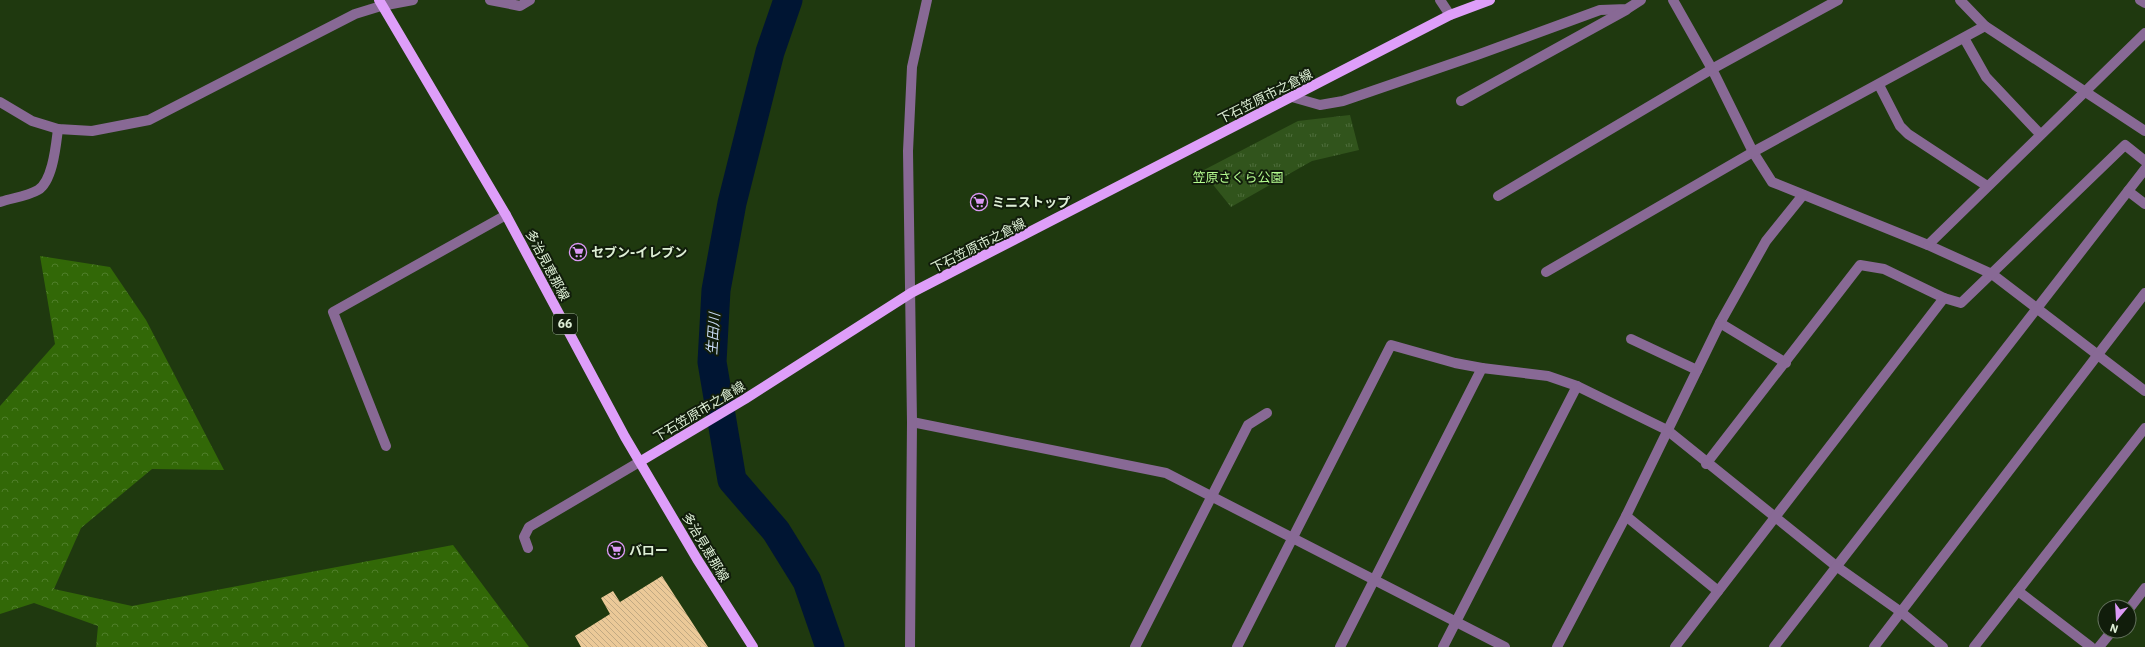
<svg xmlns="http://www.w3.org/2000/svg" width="2145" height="647" font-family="'IBM Plex Sans','Noto Sans JP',sans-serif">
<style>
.forest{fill:url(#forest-crowns)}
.park{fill:url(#park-tufts)}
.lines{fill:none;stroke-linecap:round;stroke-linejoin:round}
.river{stroke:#001533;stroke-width:29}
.building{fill:url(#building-back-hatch)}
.minor{stroke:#886995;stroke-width:10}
.major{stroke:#de9ef9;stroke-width:10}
.labels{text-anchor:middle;stroke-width:4;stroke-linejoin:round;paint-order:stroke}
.shield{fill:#111d0b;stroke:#a0b099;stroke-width:1}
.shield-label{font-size:12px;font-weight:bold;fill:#deefd6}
.street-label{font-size:13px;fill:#deefd6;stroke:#111d0b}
.park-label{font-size:13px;fill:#b4fb8f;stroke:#111d0b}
.poi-label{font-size:13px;font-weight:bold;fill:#deefd6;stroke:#111d0b;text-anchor:start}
.water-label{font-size:14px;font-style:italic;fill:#c6d8f1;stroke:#111d0b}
</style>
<defs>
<pattern id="forest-crowns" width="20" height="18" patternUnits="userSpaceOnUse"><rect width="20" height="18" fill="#326807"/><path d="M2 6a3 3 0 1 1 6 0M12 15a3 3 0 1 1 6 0" fill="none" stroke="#4f7e2a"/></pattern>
<pattern id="park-tufts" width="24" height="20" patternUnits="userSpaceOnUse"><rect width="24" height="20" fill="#31541c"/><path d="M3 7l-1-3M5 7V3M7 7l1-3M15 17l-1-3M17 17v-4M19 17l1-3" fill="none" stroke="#4e6d3c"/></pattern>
<pattern id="building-back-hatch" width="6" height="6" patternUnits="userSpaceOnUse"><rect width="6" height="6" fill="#ebc998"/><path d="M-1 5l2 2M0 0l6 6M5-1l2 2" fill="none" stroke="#c1a982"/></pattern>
</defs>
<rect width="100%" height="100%" fill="#1f390f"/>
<polygon class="forest" points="40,256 110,267 146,320 224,470 152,469 81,528 54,589 132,606 453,545 529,647 96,647 98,626 34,603 0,614 0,406 55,344"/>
<polygon class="park" points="1350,115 1359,150 1312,161 1231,207 1202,171 1298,121"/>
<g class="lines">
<polyline class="river" points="788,0 770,52 732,203 716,290 712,362 732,480 776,531 807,581 830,647"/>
</g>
<polygon class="building" points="662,576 708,647 581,647 575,636 610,614 601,598 613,591 620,602"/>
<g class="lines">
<g class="minor">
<polyline points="490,0 520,6 530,0"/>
<polyline points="1440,0 1450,15"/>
<polyline points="1673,0 1712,69 1753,152 1772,182 1928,245 1992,274 2145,391"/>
<polyline points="1960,0 1985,26 2145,131"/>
<polyline points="2140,0 2145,3"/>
<polyline points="1964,38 1986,77 2040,134"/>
<polyline points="1879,85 1900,126 1908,134 1987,186"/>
<polyline points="1292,97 1320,105 1343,101 1477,55 1600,10 1627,9 1641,0"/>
<polyline points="1461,101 1626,10"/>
<polyline points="0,102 32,121 58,129 92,131 149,120 355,14 381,6 413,0"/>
<polyline points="2145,169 2128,191 2145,204"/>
<polyline points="1498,196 1712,69 1838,0"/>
<path d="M0,202c12,-4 28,-6 38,-12 15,-9 18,-46 20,-61"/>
<polyline points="1928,245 2145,33"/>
<polyline points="1546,272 1753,152 1985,26"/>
<polyline points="1720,323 1786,363"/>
<polyline points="1631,339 1697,370"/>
<polyline points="912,422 1166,473 1505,647"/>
<polyline points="386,446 333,312 506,215"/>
<polyline points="1706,464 1860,265 1884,269 1944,298"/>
<polyline points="1626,516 1718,591"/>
<polyline points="528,548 524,537 529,527 641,461"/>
<polyline points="2018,591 2091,647"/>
<polyline points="2129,609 2145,588"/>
<polyline points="910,647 912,422 908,151 912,67 927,0"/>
<polyline points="1135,647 1248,425 1267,413"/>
<polyline points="1237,647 1391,345 1455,363 1482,368"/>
<polyline points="1340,647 1482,368 1548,376 1577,386 1667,430 1836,566 1901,612 1943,647"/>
<polyline points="1443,647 1577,386"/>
<polyline points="1557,647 1626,516 1720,323 1766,241 1803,195"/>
<polyline points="1675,647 1944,298 1961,303 2125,145 2145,161"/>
<polyline points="1774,647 2128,191"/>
<polyline points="1874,647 2145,293"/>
<polyline points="1974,647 2145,428"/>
<polyline points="2099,647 2112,631"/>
</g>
<g class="major">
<polyline points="379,0 506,215 625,437 697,559 753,647"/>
<polyline points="641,461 745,399 911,293 1450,15 1490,0"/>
</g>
</g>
<defs>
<g id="supermarket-ring" transform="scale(0.9)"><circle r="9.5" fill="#111d0b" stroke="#db99f5" stroke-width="1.5"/><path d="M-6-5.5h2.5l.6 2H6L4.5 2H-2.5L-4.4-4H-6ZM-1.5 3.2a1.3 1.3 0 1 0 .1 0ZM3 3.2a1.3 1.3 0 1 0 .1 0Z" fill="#db99f5"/></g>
</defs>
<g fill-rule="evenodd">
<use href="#supermarket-ring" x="979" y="202"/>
<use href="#supermarket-ring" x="578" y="252"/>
<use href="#supermarket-ring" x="616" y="550"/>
</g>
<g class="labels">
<rect class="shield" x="553" y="314" width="24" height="20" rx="3"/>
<g class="shield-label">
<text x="565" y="328">66</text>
</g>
<g class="street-label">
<text transform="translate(1265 96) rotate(-27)" y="5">下石笠原市之倉線</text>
<text transform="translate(978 245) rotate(-27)" y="5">下石笠原市之倉線</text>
<text transform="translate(548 265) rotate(62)" y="5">多治見恵那線</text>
<text transform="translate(699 411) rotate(-31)" y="5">下石笠原市之倉線</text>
<text transform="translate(706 547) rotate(59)" y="5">多治見恵那線</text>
</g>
<g class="park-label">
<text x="1238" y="182">笠原さくら公園</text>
</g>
<g class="poi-label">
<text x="992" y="207">ミニストップ</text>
<text x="591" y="257">セブン-イレブン</text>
<text x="629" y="555">バロー</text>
</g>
<g class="water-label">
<text transform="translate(713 334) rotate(-86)" y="5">生田川</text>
</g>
</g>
<g transform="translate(2117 619) rotate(198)"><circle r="19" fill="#111d0b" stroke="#63715c"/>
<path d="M0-3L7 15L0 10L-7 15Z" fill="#db99f5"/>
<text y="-6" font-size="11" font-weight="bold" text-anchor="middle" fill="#deefd6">N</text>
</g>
</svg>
